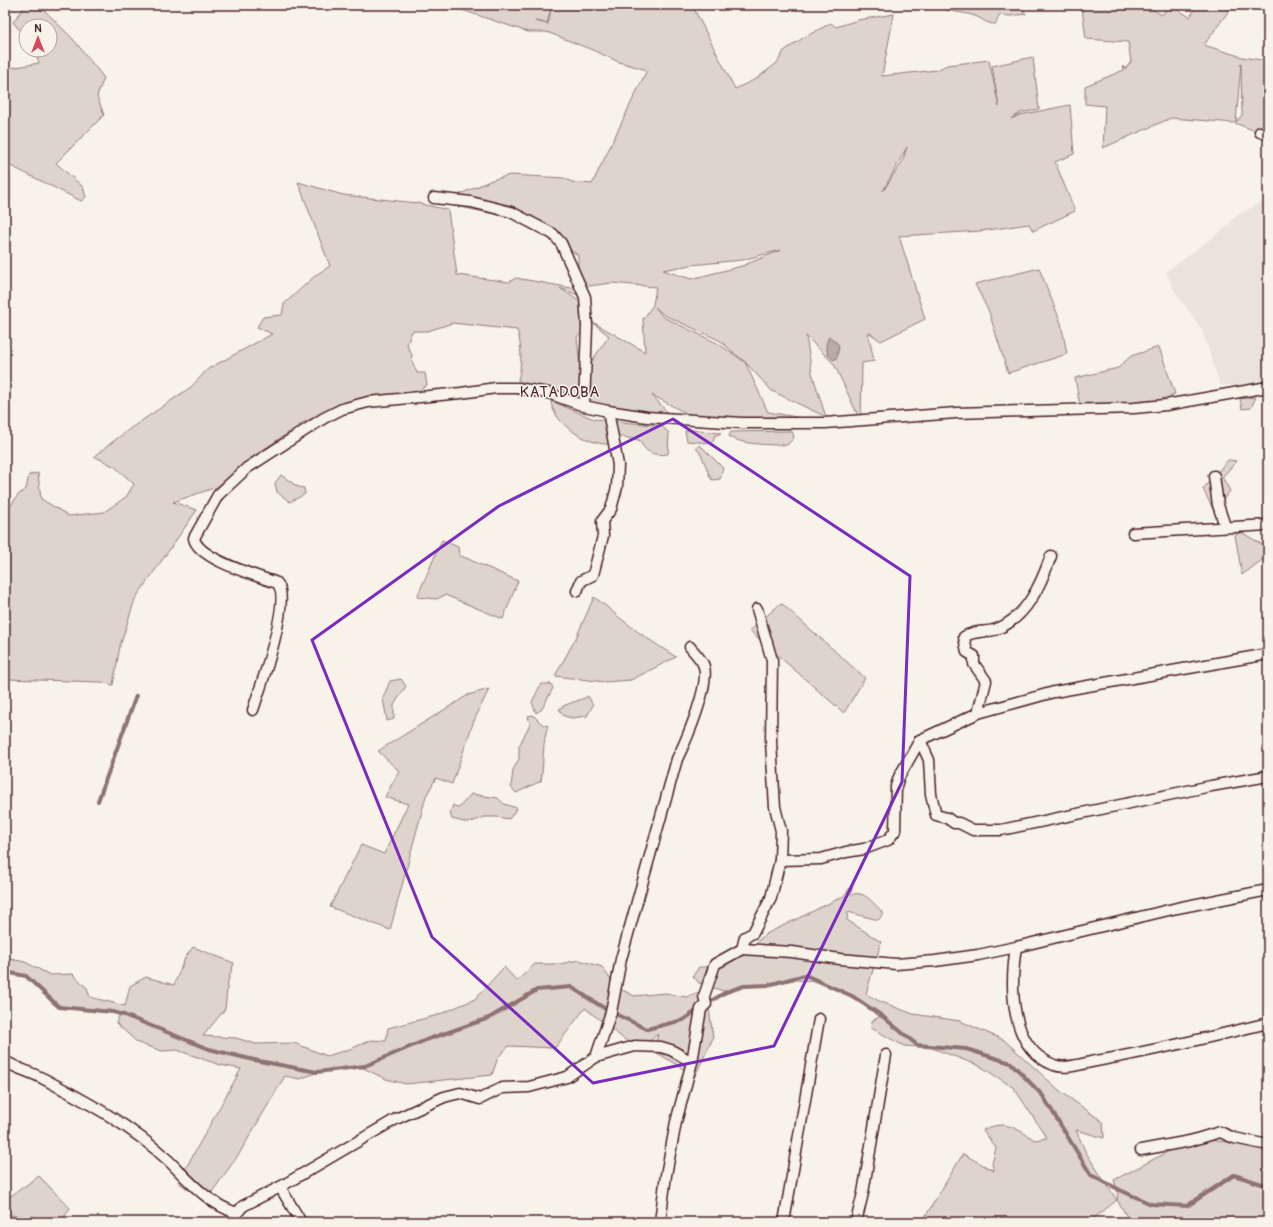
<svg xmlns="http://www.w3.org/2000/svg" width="1273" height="1227" font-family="Pangolin,sans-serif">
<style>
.built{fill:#eae3da}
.green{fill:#ded4cc;stroke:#947a7c;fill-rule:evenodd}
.water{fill:#bcaaa7;stroke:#8e7275}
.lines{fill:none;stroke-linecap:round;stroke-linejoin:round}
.stream{stroke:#8e7275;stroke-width:4}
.minor-casing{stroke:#4a1f2b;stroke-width:13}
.minor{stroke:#f7f3e8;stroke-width:10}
.marked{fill:none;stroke:#7b2cbf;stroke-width:3;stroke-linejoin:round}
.labels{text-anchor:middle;stroke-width:3;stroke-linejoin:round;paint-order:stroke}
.quarter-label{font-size:15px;letter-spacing:1px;fill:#4a1f2b;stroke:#f7f3e8}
</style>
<rect width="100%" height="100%" fill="#f7f3e8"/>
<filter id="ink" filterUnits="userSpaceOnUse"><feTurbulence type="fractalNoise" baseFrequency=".025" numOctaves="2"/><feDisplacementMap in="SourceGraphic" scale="8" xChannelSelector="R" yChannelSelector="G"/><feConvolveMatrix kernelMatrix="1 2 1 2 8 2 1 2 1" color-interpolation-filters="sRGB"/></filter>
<g filter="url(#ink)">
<polygon class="built" points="1268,196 1268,384 1254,386 1220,385 1202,330 1174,290 1166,272 1228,226 1233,218 1261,202"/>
<g class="green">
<path d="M447,5h20l11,3 -8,-3h82l-5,18 -12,-2 13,3 4,-19h140l43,84 21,-10 21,-16 7,-12 19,-13 28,-15 5,4 22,-7 36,-6 -12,62 55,-6 10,-5 42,-5 10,47 -7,-41 41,-9 6,52 -19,4 -9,6 9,-4 50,-10 4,49 -19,8 20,49 -42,20 -4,-7 -48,7 -82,5 26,83 -44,22 -13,-9 6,29 -12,2 -1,59 -27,-58 -28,-28 6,37 14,44 -54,-26 -27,-29 23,50 62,11 -124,1 -54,-29 24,27 -20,-3 -120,-30 -18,-9c4,-14 4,-36 -1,-50l-65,-7 -24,8h-16l-5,14 5,10 -1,4 6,14h8l2,12 -10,7 -1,13 -51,-8 -18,10 -9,1 -34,14 -50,34 -37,31 -44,15 24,8 -62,89 -15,47 -7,39 -11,-3 -97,-3v-165l13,-19 8,-6 3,-14 9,-2 3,26 28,17 35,-4 22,-15 8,-13 -19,-17 -21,-11 37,-28 60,-41 17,-18 64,-35 -15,-7 6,-10 19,-2 2,-11 32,-29 14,-9 -32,-84 45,13 74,8 31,7 9,65 52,7 7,-4 67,12v7l-23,-9 23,16 5,24 -11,9 5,49 9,-24 18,-26 -18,-15 54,31 -2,-33 10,-14 3,-18 -45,-4 -29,4 -4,-15v-17l-50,-32 -24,-7 -68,-14 11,-2 45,-20 18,-5 54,3 8,4 20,2 55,-114 -28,-8 -24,-11 -48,-19h-19zM907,147l-5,15 -19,29zM781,250l-39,16 -51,13 -28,-9 28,-5 51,-5zM655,307l9,8 55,25 26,22 -28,-19 -54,-26z"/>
<path d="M934,5h86l6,9 -16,2 -11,-1 -3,9c-10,0 -13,-5 -21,-8 -15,-5 -26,-3 -41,-11z"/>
<path d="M1120,5h25l17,10 7,-10h1l20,12 7,-12h36l-29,40 38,12 26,4v75l-33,-13 -64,-5 -68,30 2,-42 -20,-2v-18l39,-16 -1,-4 2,3 6,-7 -3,-20 -42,-3 -4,-31zM1241,64l1,51 -6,7z"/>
<polygon points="25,6 40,6 73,39 104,78 97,96 104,115 56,163 83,187 86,197 81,201 5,163 5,78 11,68 39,63 34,50 50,50 50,26 26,26 26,38 13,22"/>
<polygon points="1039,268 1061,323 1067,354 1008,373 989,312 975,284"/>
<polygon points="1159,347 1175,394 1144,406 1080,406 1075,378 1118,368 1131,356"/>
<polygon points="1256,397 1251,408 1242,409 1240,399"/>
<path d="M551,401l43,18 68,7 7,7 -1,21c-15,2 -22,-1 -29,-14l-22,-4 -4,8c-22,3 -60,-19 -62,-43z"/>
<polygon points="691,430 721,433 714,436 714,440 711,443 687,441 685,431"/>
<path d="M792,431l2,7 -7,7c-15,0 -47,0 -58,-9l2,-4z"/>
<path d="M700,445l23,23 -3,11 -8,1c-6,-10 -8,-24 -16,-32z"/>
<polygon points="1228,460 1237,461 1222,477 1230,491 1214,511 1203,489"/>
<polygon points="281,475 298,487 304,488 305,494 290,502 277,492 275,483"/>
<polygon points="1241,532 1263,545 1266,557 1242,575 1235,535"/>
<polygon points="442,540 458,547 459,555 518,581 503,619 445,595 437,599 417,597"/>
<path d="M594,597c12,8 20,17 31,25 16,13 34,24 51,35l-45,23 -26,2 -50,-6 21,-38z"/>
<polygon points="781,603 865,678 844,713 750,631"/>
<polygon points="401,679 406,686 394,705 394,719 387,721 383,698 390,681"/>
<polygon points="541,684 551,684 553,688 542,709 536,713 532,702"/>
<polygon points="489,689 473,723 452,784 436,778 426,796 390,930 330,907 361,845 384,854 408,804 385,797 399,771 378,751 468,695"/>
<path d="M588,696l5,9 -6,11 -15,2 -8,-2 -5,-7c9,-7 19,-7 29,-13z"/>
<path d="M533,715l9,9 6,2c-6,18 -4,36 -7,55l-25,12 -5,-6 2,-17 6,-11v-13l11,-22 -2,-8z"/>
<polygon points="471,794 498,798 504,804 517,808 509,819 497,817 485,817 468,823 452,819 450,813 453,805 459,808"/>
<path d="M853,883l-2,12c13,-6 23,9 31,17v4l-4,4 -30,-8 -1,8 34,22 -15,52 13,7 34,13 47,7 44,19 56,51 43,31 1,16 -28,-8 10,23 31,47 1,-7 -4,-13 67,-35 24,-5 26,2 37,-5v85h-138l-13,-22 -24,19 1,3h-172l41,-68 31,17 -2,-7 4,-16 -13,-18c23,-11 32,-2 52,10l12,-2 -33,-50 -34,-22 -48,-18 -28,-2 -33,-18 1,-7 9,-5 -29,-20 -37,-15 -22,-1 -25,5 -24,1 -18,6 -27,-9 -6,-7 6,-9h19l23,-12 25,-21 78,-38z"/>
<polygon points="193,947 234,963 228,981 225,1009 203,1036 236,1038 256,1044 294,1043 327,1056 350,1049 371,1040 386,1041 388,1028 438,1015 475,999 504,967 517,981 535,964 560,964 579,960 602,967 615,986 634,996 665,993 686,997 696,993 707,993 713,1038 695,1076 654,1051 658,1034 639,1051 585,1008 555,1048 509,1046 498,1057 492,1075 406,1084 386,1079 361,1067 318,1072 300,1079 285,1076 239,1154 205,1202 178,1182 241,1069 220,1065 177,1050 162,1051 138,1043 116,1023 120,1014 59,1007 26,976 5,972 5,958 25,962 50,975 73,974 87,988 90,997 125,1006 130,986 146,977 174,985 185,958"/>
<path d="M39,1176l31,32 -9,14c-10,0 -11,-3 -18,-4 -13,-2 -25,-1 -38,-4v-14z"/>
</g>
<polygon class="water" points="830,337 839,345 837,358 833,360 828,355 826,345 828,338"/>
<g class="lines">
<g class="stream">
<polyline points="98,801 136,696"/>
<polyline points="5,972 26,976 59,1007 113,1012 124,1015 209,1049 254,1060 317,1072 365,1066 426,1040 489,1018 537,990 571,987 607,1010 647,1029 683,1020 699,1009"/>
<polyline points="706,1004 726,992 744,986 768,985 805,975 852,996 882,1016 917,1045 966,1049 1011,1063 1043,1096 1091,1175 1120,1190 1151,1204 1187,1206 1234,1175 1268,1186"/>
</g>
<g class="minor-casing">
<g id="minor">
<polyline points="1260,132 1268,134"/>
<polyline points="434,198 471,202 511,212 553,234 561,243 585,297 587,326 584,406"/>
<polyline points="1214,476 1218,505 1225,526"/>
<polyline points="1133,533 1268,525"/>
<polyline points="577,591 581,581 593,575 603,536 602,521 611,509 617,487 618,465 608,411"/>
<polyline points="757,609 772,660 771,742 775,807 781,831 780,860"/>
<path d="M253,710c7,-21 39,-112 24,-127 -19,-7 -80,-24 -83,-45l24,-43 29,-27 77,-50 18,-9 26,-7 93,-9 35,-5h21l31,5 36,13 24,5 39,6 95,6h83l131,-10 178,-5 32,-3 102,-18"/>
<polyline points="978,713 1054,692 1268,654"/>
<polyline points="920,740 929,760 931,794 936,815 947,818 954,823 959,823 973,830 1001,830 1211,786 1268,776"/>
<path d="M1016,947c-6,39 -7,101 38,118 12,5 30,-2 42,-4 58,-10 115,-24 172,-38"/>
<polyline points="742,949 792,952 840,959 896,964 935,961 978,955 1016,947 1177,908 1268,890"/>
<path d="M596,1057l15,-45 10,-53 56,-200c9,-18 35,-77 26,-95 -3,-6 -9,-12 -13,-17"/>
<path d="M5,1061c12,8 26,11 39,18 45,24 88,47 126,83 19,19 40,43 67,51l6,-7 37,-19 116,-68 48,-22 16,-4 20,6 22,-11 27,-1 38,-10 29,-20 39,-11 26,1 10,3 21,12"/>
<polyline points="1141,1150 1190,1141 1220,1132 1234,1138 1268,1145"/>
<polyline points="280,1187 301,1222"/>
<path d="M660,1222l6,-47 10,-53 16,-60 9,-53 5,-5 -2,-8 11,-32 27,-15 3,-12 8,-4 18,-35 9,-38 41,-1 25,-7 18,-3 24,-9 7,-9 1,-45 3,-9 21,-37 58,-27 8,-32 -12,-17v-8l-7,-4 -3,-15c9,-7 23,-4 33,-8 30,-12 44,-45 54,-73"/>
<polyline points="784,1222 819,1019"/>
<polyline points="856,1222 863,1193 886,1055"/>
</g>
</g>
<use href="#minor" class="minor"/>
</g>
</g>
<path class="marked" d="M673,419l237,157 -8,206 -128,264 -181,37 -161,-146 -120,-297 187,-134z"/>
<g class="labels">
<g class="quarter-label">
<text x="560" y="397">KATADOBA</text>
</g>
</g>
<rect width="1273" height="1227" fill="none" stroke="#f7f3e8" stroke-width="20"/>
<rect x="10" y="10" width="1253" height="1207" fill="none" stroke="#4a1f2b" stroke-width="1.5" filter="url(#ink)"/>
<g transform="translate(38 38)"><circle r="19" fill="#f7f3e8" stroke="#b29e9c"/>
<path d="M0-3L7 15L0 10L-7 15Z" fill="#d1495b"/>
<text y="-6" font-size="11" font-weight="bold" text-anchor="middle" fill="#4a1f2b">N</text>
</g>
</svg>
